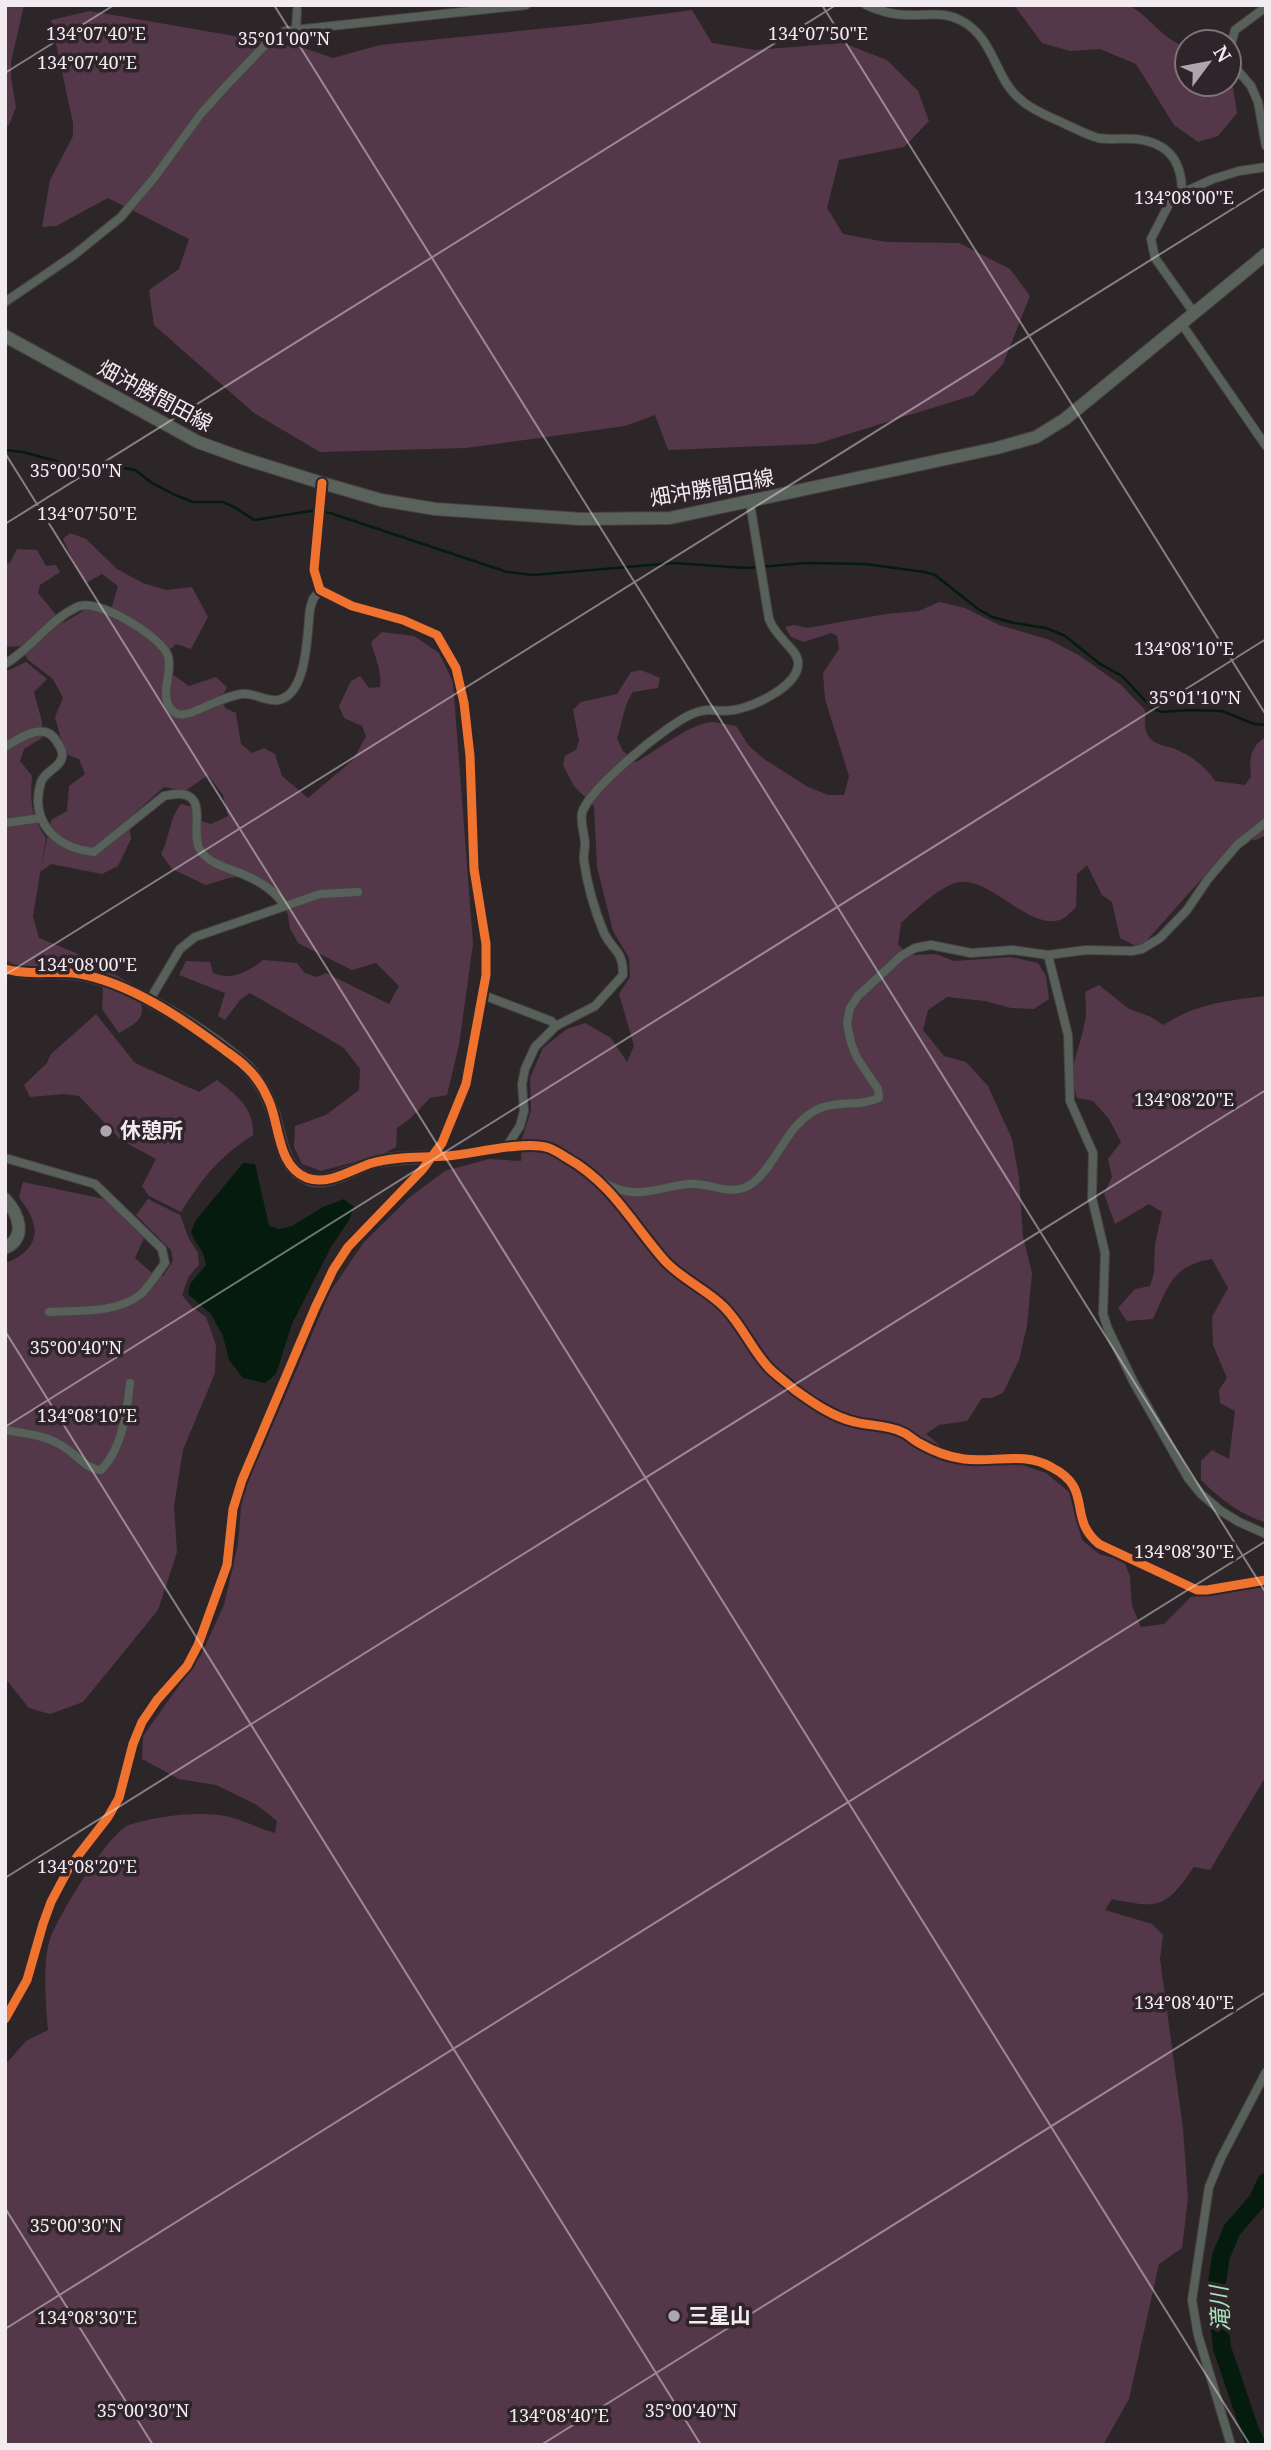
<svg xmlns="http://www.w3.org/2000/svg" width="1271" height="2450" font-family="'Noto Serif','Noto Sans JP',serif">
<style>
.green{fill:#543849}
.water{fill:#051b0d}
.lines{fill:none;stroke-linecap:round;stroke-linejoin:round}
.stream{stroke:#051b0d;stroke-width:2.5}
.river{stroke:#051b0d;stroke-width:18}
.street-casing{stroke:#474245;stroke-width:10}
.secondary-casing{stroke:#474245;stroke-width:14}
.street{stroke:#57615a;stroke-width:8}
.secondary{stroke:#5a625c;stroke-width:12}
.cycleway-casing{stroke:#2e242a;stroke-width:13}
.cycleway{stroke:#ef722f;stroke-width:9}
.ticks{fill:none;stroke:#f2ebef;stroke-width:2;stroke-opacity:0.45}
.poi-dot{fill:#ada6aa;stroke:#2e242a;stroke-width:2.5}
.labels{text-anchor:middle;stroke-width:7;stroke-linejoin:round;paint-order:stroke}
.street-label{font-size:21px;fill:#f2ebef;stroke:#2e242a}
.poi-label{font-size:21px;font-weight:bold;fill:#f2ebef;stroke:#2e242a;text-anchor:start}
.water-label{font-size:23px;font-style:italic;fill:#a5e3b7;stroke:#2e242a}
.ticks-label{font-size:18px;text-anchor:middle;fill:#f2ebef;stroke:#2e242a;stroke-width:7;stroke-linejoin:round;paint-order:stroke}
</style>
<rect width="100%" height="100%" fill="#2c2629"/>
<g class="green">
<polygon points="5,5 24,5 11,62 11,77 16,107 9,125 5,126"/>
<path d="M1014,5h115c21,12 35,36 58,42v37h42v-11l2,2 6,38 -19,23 -20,6 -24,-17 -38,-61 -36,-15 -30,2 -28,-8z"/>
<polygon points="692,10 712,43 755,50 843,43 887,60 918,91 929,121 904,147 839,160 827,208 843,234 886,242 959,243 1010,269 1030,296 1003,364 974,395 816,444 668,450 655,415 625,426 466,448 320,452 254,413 154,325 149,290 179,269 189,239 108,198 56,226 42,227 50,180 73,136 73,123 51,20 90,11 304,48 333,58 380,45 588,24"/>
<path d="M70,533l16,6 31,30 26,14 23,7 26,-3 16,30 -17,32 -15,-5 -12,11 2,15 23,16 27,-9 11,10 -5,10 3,11 11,5 5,31 11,9 12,-5 11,6 7,22 26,22 45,-38 13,-24 -4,-10 -18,-8 -5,-12 12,-25 9,-5 9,12 11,-1c2,-17 -5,-29 -9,-45l11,-10 32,4 25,17 14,29 20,262 -14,101 -12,50 -17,3 -18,19 -15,11 -1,19 -13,7 -62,17 -19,-7 -8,-17 1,-21 31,-11 33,-25 1,-21 -16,-21 -94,-55 -10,7 -15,20 -7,-4 7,-23 -46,-18 7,-14 24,1 3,11c18,8 35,-1 50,-13l34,3 8,10 12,4 9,-4 63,31 10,-18 -23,-23 -24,7 -54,-27 -8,-15 -2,-13 -14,-28 -23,-13 -22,4 -23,7 -34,-16 -11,-15c9,-16 8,-36 20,-50l12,3 4,13 14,4 17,-8 -5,-21 -15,-20 -23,16 -21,-4 -36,32 3,20 -13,27 -16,8 -51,-10 -11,8 11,-52 16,-9 2,-25 16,-12 -6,-15 -14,-5 -10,-37 8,-19 -10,-19 -26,-20 -5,-13 -17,1v-85l4,2 8,-15 20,1 9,16 10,-1 4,7 -20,13 -2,8 25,30 22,-13 16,1 11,-4 6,-21 -16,-12 -16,9 -11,-18 -12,-26z"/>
<path d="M939,602l26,6 34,17 51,15 30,16 41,29 24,25c1,7 -1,15 1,21 6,16 19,13 31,19 15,6 30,18 38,31l30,4 6,-8c-2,-17 -1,-31 15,-40v98l-10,5 -18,-2 -98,110 -20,-10 -8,-36 -10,-7 -15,-30 -10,9 -1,33c-4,3 -8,9 -12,11 -31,17 -72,-41 -105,-36 -20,4 -44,29 -58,41l-3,22 13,10 25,-1 18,7 57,-4 27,6 8,13 3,23 -15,10 -23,-1 -26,-7 -38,-4 -19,13 -5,20 21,26 22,6 22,24 24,53 7,39 4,59 9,36 -5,53 -8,34 -16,33 -11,5h-10l-15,23 -28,4 -13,9 21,17 31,12 36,-1 32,11 23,19 13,48 17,14 25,7 6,15 2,30 9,21 23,-3 27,-27 75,-10v189l-56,94 -16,-3c-29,41 -33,42 -82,32l-7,11 47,14 11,11 -3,24 23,170 5,69 -6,50 -23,16 -30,135 -26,46h-1098v-380l21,-24 22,-11c-2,-25 -6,-66 2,-91 8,-22 58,-106 79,-114 26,-9 74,-15 101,-8 15,4 30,12 45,16l2,-12 -20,-16 -41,-20 -37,-6 -37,-20 1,-23 58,-81 23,-50 14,-61 4,-48 88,-204 34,-50 46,-45 35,-26 44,-12 32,2 1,-23 9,-27 -1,-33 13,-30 24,-19 18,-6 26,15 16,24 7,-16 -15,-52 11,-17 -1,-19 -16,-27 -16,-64 -3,-61 -20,-20 -11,-21 2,-9 11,-6 3,-10 -6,-30 8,-8 36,-8 14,-22 10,-2 19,8 -2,10 -25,4c-10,14 -10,30 -16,46l6,13 13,11c21,-11 55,-40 78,-40 7,1 15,3 22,4l13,20 15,13 44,28 20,8h16l5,-19 -24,-77 -2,-26 16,-24 -2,-13 -6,-3 -27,9 -13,-5 -6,-10 9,-2 13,3 79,-14 33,-3z"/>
<path d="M26,662l21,17 -13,13 8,30v16l-18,11 -4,12 12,15c-2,26 -1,40 14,62l-13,78 6,22 37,15 61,34c8,29 9,31 -18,46l-17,-24 1,-19 -5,-14 -33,-10 -41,2 -19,-8v-288z"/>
<path d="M1099,985l30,24 22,8 12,8c36,-22 62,-24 103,-29v527c-26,-9 -46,-24 -65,-43v-19l11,-11 17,9 6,-48 -15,-8 -1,-13 8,-12 -14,-33 -1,-28 16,-29 -16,-29c-39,6 -44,27 -59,60l-26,2 -9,-13 17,-19 15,-3 4,-13 1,-29 7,-32 -13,-8 -34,20 -11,-30 8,-17 -4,-18 13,-17 -12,-23 -16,-18 -16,-3c-10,-32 1,-42 7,-72 3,-11 2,-22 1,-34z"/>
<path d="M96,1014l39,49 64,29 18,-12c18,14 38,28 36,55 -36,24 -49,41 -72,77l-32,-16 -7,-10 14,-27 -35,-19 -42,-44 -15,-2 -34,3 -6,-12 23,-22 4,-9z"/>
<path d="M23,1182l81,17 40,39 -9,20 19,17 9,1 10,-15 -2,-11 -35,-35 12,-16 32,16 9,24 9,14 1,12 -10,11 -7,19 10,12 14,10 10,28 -1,28 -32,77 -9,56 3,46 -19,58 -75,92 -33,12 -21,-6 -24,-30v-415c18,-6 35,-20 28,-41 -2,-9 -9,-17 -14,-25z"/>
</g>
<g class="water">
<path d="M243,1163l12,1 14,62 11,3 12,-3 31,-19 21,-8 10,8 -5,13 -18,27 -39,77 -16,50 -11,9 -22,-5 -14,-18 -6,-24 -12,-22 -23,-20 2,-10 16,-19c-2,-16 -10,-19 -15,-33l5,-12z"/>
<polygon points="1249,2408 1265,2441 1266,2445 1246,2445 1235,2410"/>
</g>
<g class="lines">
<polyline class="stream" points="5,450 23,452 85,469 105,470 123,468 135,470 152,483 175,495 193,502 223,502 236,508 254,520 310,511 330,513 507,572 533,575 674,563 746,568 806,563 865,564 924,572 935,575 978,609 992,617 1014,623 1046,628 1065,636 1100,664 1122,676 1151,707 1161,712 1190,710 1222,711 1254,724 1266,725"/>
<polyline class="river" points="1255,2445 1222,2348 1216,2289 1221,2256 1232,2230 1257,2201 1266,2182"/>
<g class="street-casing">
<g id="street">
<path d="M866,5c13,6 27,10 42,10 18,1 34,-4 52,5 35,17 34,59 61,80 11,10 29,17 42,23 11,5 24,12 35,15 13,2 25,0 38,1 33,4 46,22 46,54"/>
<polyline points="1266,7 1235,30 1230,48 1230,57 1234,66 1251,86 1258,102 1266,146"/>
<polyline points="296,30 297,10"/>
<polyline points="5,302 74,255 121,217 154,178 200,115 226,86 269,41 285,31 526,5"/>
<polyline points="1194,313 1155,258 1151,239 1169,204 1182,193 1213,179 1239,171 1266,167"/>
<polyline points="1181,323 1266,446"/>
<path d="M5,664c27,-16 43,-43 72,-57 20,-10 84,29 91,49 5,16 -9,39 3,53 5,7 12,6 19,4 17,-6 33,-16 51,-19 13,-2 24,8 37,6 30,-5 29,-68 32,-91l3,-10 7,-9"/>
<path d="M5,747c15,-9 40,-27 52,-5 3,4 6,10 5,15 -2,11 -17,14 -21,25 -12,40 15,66 53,70l70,-56c51,-12 24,34 36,54 9,15 33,19 47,26 16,7 29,16 38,30"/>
<polyline points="5,823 41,818"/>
<polyline points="1048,955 1068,1035 1070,1101 1093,1153 1092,1198 1105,1253 1103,1314 1108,1329 1133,1381 1188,1478 1201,1494 1221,1511 1239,1522 1266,1534"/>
<polyline points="483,995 551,1021 556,1026"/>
<polyline points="149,1001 180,949 195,937 320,894 358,892"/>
<path d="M505,1149l15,-23 4,-15 -2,-27 3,-15 10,-22 21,-21 39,-20 28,-31c0,-26 -10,-23 -19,-42 -9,-22 -17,-49 -20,-72 -1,-6 1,-11 1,-16 0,-11 -5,-20 -3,-32 6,-24 86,-89 110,-99 17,-8 26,-1 42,-4 19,-3 66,-24 64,-48 0,-12 -23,-25 -29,-43l-19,-116"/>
<path d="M433,1157c29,-2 92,-16 116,-9 6,2 13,7 19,10 43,24 65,67 97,103 18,20 43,29 62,48 16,17 25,39 40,57 7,9 19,16 28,23 17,14 38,28 60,33 15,3 32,4 47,10 6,2 11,8 17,11 14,8 29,14 45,16 29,4 60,-8 88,8 43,25 14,50 47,77l98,46h10l59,-10"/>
<path d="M5,1158l90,26 67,65 3,14c-8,10 -15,23 -24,31 -24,20 -63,16 -92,18"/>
<path d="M604,1183c33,18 50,5 83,1 23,-3 46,16 67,-2 24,-20 32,-56 62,-72 19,-10 44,-3 63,-12l-1,-9 -21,-31 -6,-15 -4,-20 3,-15 8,-12 43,-40 14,-8 16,-3 40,8 42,-3 35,5 38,-5 46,1 10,-2 18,-11 27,-28 21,-31 29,-34 29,-23"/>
<path d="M5,1430c18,3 38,5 54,14 15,7 25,25 42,26 21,-21 26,-58 29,-87"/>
<polyline points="5,2019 27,1980 43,1924 51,1902 70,1866 108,1817 119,1798 133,1744 142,1722 157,1700 187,1666 198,1645 227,1565 233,1509 242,1480 315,1308 333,1270 348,1247 422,1170 442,1143 466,1084 486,975 486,944 474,869 470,756 464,703 456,668 437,635 403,620 352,606 320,590 314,570 322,483"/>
<polyline points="1231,2445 1198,2335 1192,2300 1209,2187 1221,2158 1266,2072"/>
</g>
</g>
<g class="secondary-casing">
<g id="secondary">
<polyline points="5,336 198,442 242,458 322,483 381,500 435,509 581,519 670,518 997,448 1036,437 1065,419 1266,254"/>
<path d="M5,969c26,7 53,0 80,6 51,12 122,56 161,91 12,12 22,30 27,46 8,24 8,57 36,67 22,7 45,-12 66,-17 19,-5 39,-4 58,-5"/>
<path d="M5,1199c13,14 23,38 0,49"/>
</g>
</g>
<use href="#street" class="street"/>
<use href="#secondary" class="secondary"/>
<g class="cycleway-casing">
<g id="cycleway">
<path d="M5,969c24,7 50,1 75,5 49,9 100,43 139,72 9,7 19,13 27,21 10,9 18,22 23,34 11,25 8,65 38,77 22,8 45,-9 65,-15 24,-7 50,-5 75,-7 27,-2 77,-16 102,-8 6,2 13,7 18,10 45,25 66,67 98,103 18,19 41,28 59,46 18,18 28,43 45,61 8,8 18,15 26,22 18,13 38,27 60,32 15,4 33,3 47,10 6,2 11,8 17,11 14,8 29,14 45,16 30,4 59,-8 87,8 44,22 15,50 48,77l98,46h10l59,-10"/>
<polyline points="5,2019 27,1980 43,1924 51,1902 70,1866 108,1817 119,1798 133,1744 142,1722 157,1700 187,1666 198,1645 227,1565 233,1509 242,1480 315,1308 333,1270 348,1247 422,1170 442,1143 466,1084 486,975 486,944 474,869 470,756 464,703 456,668 437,635 403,620 352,606 320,590 314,570 322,483"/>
</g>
</g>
<use href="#cycleway" class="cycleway"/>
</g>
<path class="ticks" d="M274,5l992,1588M822,5l444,710M5,73l109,-68M5,453l1245,1992M5,524l831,-519M5,975l1261,-787M5,1331l696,1114M5,1427l1261,-788M5,1878l1261,-788M5,2208l148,237M5,2329l1261,-788M541,2445l725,-453M1263,2445l3,-2"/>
<g class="poi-dot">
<circle cx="106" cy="1131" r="7"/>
<circle cx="674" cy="2316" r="7"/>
</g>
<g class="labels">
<g class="street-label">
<text transform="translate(155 396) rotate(28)" y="7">畑沖勝間田線</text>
<text transform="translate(712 488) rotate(-10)" y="7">畑沖勝間田線</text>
</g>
<g class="poi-label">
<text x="120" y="1138">休憩所</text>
<text x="688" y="2323">三星山</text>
</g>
<g class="water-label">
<text transform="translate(1220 2309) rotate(-93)" y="8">滝川</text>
</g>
</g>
<g class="ticks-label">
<text x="818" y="40">134°07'50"E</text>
<text x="96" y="40">134°07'40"E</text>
<text x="284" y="45">35°01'00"N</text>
<text x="87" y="69">134°07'40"E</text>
<text x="1184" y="204">134°08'00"E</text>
<text x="76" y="477">35°00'50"N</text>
<text x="87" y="520">134°07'50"E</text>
<text x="1184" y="655">134°08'10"E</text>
<text x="1195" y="704">35°01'10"N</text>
<text x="87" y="971">134°08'00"E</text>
<text x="1184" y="1106">134°08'20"E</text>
<text x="76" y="1354">35°00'40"N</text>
<text x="87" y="1422">134°08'10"E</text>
<text x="1184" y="1558">134°08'30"E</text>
<text x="87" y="1873">134°08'20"E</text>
<text x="1184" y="2009">134°08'40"E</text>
<text x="76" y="2232">35°00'30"N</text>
<text x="87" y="2324">134°08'30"E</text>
<text x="143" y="2417">35°00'30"N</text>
<text x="691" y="2417">35°00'40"N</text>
<text x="559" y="2422">134°08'40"E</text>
</g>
<rect width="1271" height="2450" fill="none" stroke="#f2ebef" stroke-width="14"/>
<g transform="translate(1208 63) rotate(58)"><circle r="33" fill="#2e242a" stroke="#7c7479" stroke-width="2"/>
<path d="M0-5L12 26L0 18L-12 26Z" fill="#ada6aa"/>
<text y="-10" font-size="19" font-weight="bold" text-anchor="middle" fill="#f2ebef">N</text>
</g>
</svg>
